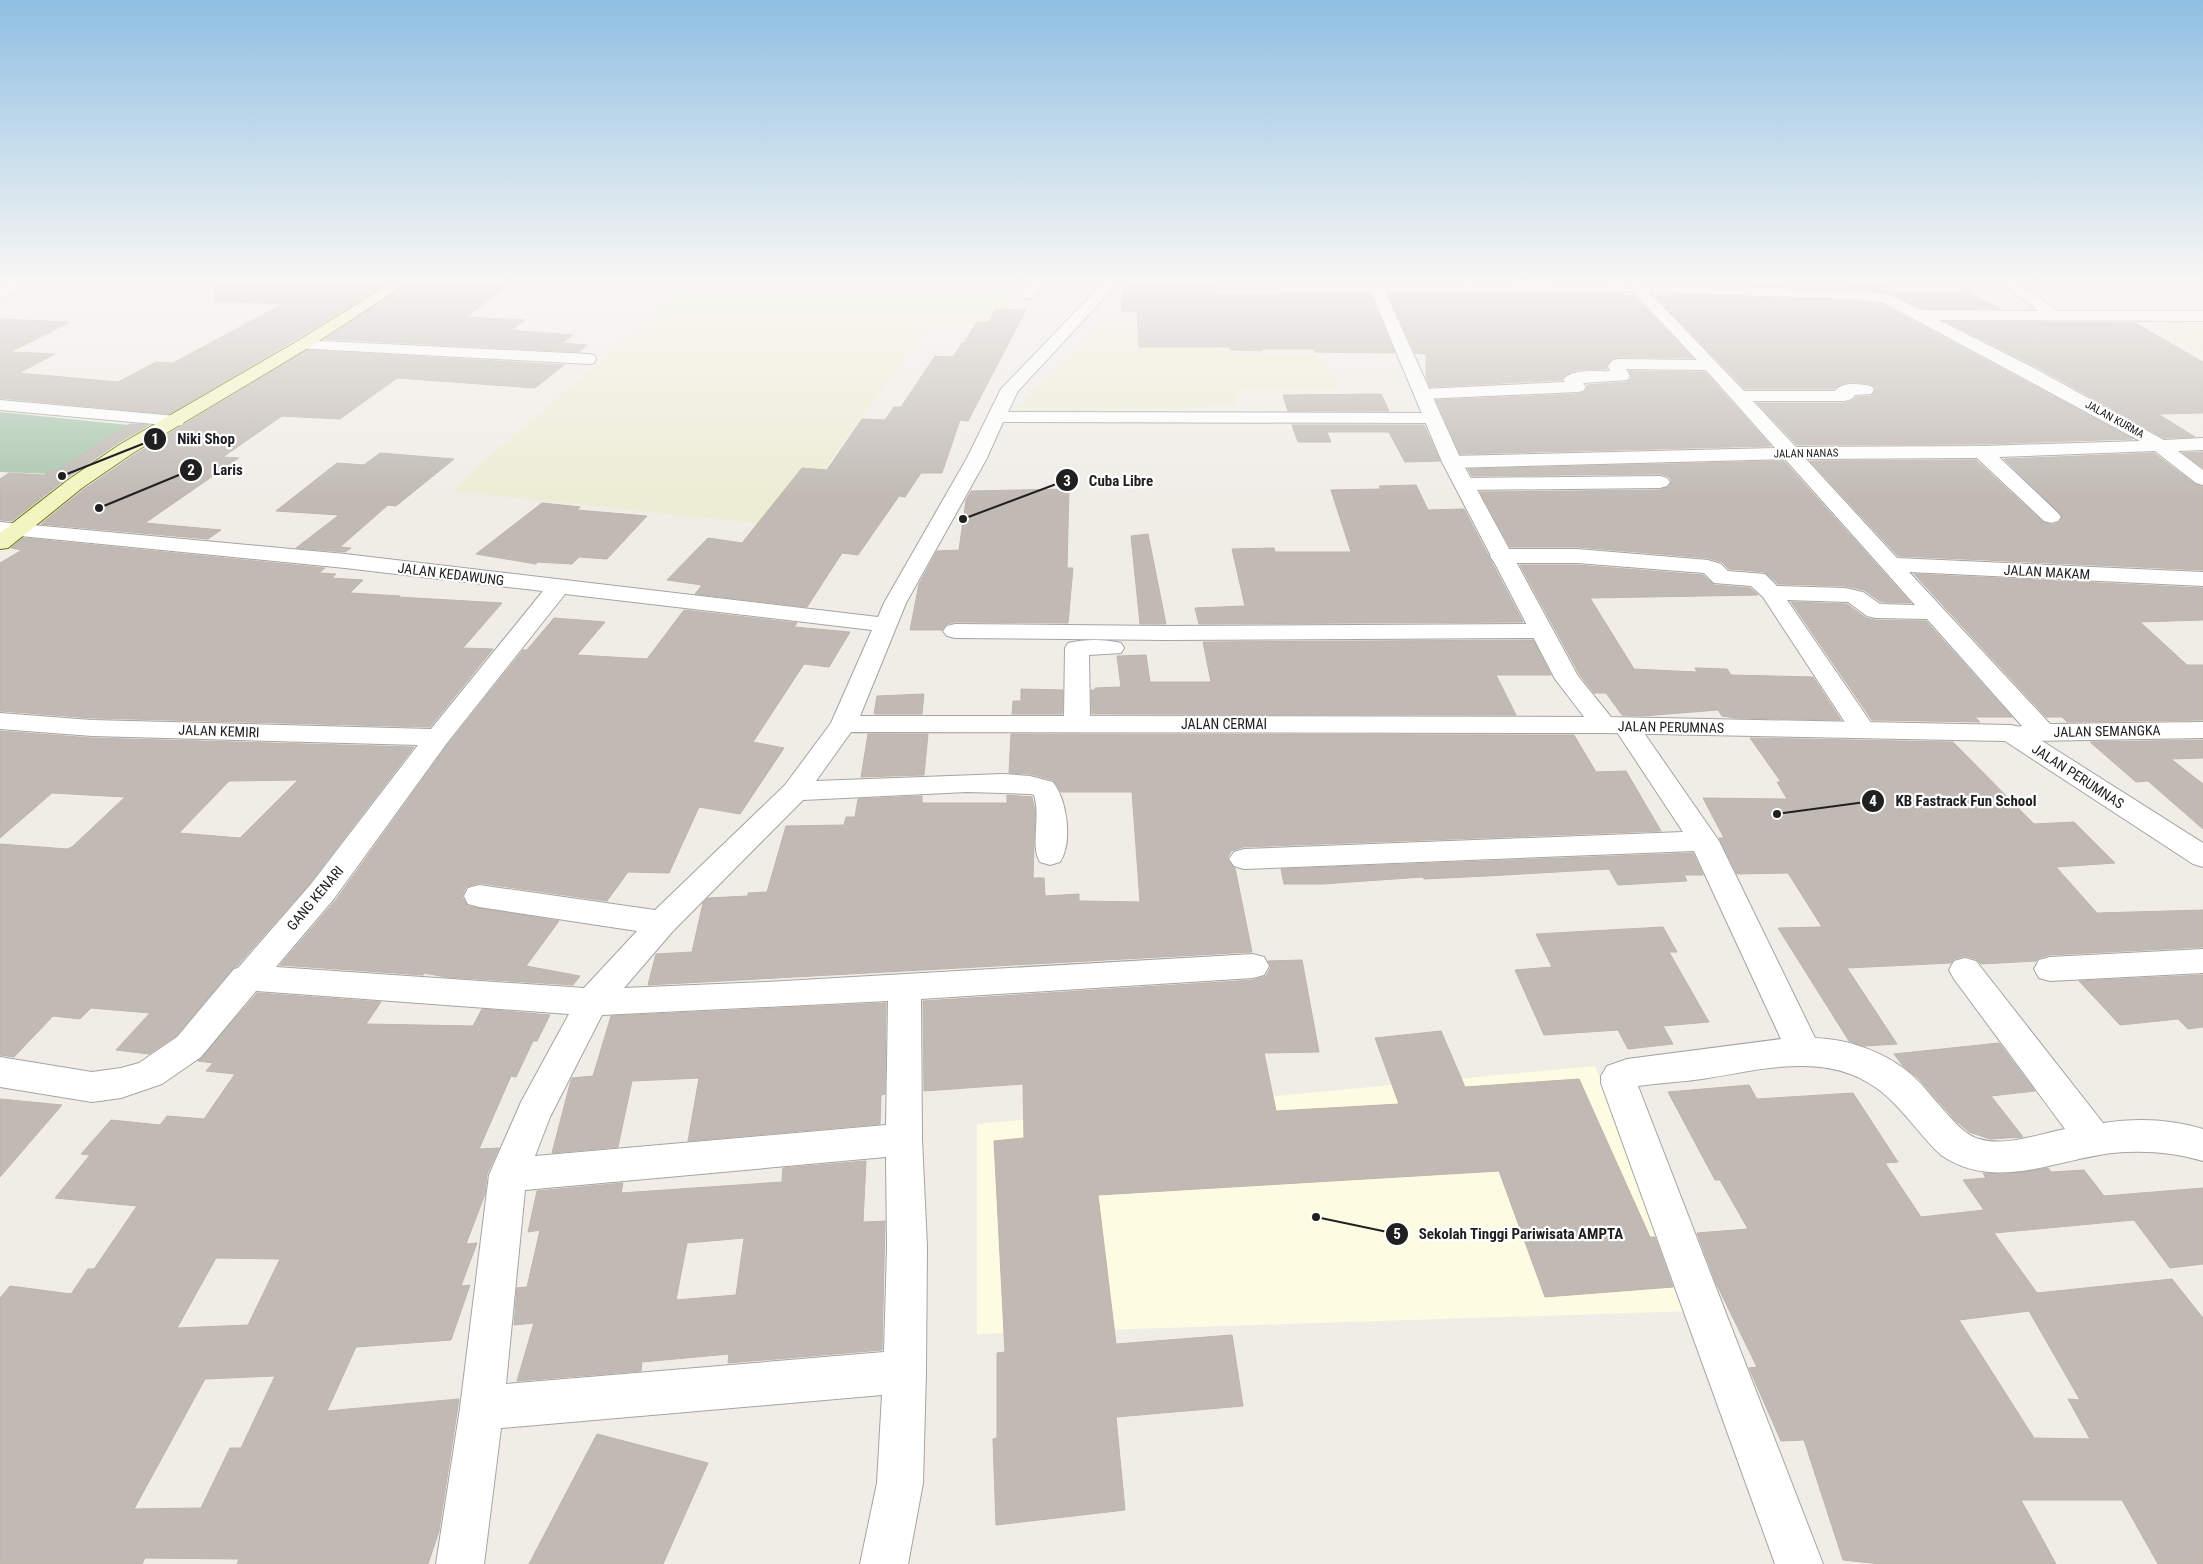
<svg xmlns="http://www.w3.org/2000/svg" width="2203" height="1564" font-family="'Roboto Condensed',sans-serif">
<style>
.education{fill:#fdfce3}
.farmland{fill:#ebedd4}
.cemetery{fill:#aac7ae}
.building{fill:#c0b9b4;stroke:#c0b4aa;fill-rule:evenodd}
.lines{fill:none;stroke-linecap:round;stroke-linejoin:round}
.minor-casing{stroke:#a4a4a4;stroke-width:2}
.tertiary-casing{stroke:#a4a4a4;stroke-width:2}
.secondary-casing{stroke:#67710d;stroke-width:2}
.minor{fill:#fff;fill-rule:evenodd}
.tertiary{fill:#fff;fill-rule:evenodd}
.secondary{fill:#f3f5c0;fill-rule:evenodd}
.labels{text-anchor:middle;stroke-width:4.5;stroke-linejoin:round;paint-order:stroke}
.far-street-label{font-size:11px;fill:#202020;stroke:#fff}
.street-label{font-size:14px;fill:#202020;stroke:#fff}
.leader{fill:none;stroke:#202020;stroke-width:2}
.callout-dot{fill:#202020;stroke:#fff;stroke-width:2}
.mark-label{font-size:15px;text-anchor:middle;font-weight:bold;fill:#fff}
.callout-label{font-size:15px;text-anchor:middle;font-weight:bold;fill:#202020;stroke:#fff;stroke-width:4.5;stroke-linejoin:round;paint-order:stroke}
</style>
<rect width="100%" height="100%" fill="#f0ede7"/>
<polygon class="education" points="1595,1066 1692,1311 977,1334 977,1124"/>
<g class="farmland">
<polygon points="693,282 1026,282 987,324 927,327 783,526 453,491 474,470"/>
<polygon points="2145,320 2203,320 2203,357"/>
<polygon points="1099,326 1219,330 1222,354 1318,355 1341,389 1239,389 1235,405 1013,413"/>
</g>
<polygon class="cemetery" points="0,412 129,425 55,474 0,472"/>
<g class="building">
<polygon points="216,282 390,282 295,340 169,414 0,398 0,319 70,322 10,352 55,354 19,373 118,382 156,362 173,363 283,304 215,301"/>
<polygon points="411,282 513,282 466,317 525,320 511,330 573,335 562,343 587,345 579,352 325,339"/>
<polygon points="1125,282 1214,282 1215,294 1282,295 1281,293 1369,293 1395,353 1315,352 1313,349 1262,349 1262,351 1231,350 1230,347 1139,347 1137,312 1121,311"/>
<polygon points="1696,282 1779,282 1784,287 1697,283"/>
<polygon points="1844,282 1881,282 1894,293 1967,291 2000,309 1921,308 1894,295 1872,290 1853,289"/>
<polygon points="1620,293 1623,296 1634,296 1693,358 1619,357 1612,359 1607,365 1607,369 1578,370 1566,375 1561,380 1430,387 1426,377 1426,354 1415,353 1388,294"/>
<polygon points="1696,295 1856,301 1883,305 2133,439 1982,444 1797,445 1757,403 1844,403 1852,401 1856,397 1871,396 1876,389 1871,384 1852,382 1842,384 1834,389 1745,389 1655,296"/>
<polygon points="996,309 1026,310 968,421 960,420 942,473 921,473 905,497 899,496 858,555 842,553 807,607 695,594 702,585 667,580 708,538 742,543 802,468 827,470 862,419 885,420 894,407 901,407 935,356 953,357 962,343 964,343 977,322 988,322"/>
<polygon points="1947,322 2135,323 2203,362 2203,413 2158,414 2195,437 2164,438 2031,364"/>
<polygon points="307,350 564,365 535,388 397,378 340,419 282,416 223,457 239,458 145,523 221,530 208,539 41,524 83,490 134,455"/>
<polygon points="1629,371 1705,372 1771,446 1460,454 1436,400 1577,394 1584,392 1588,387 1587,385 1627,382 1632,377"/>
<polygon points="1381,394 1389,411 1288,411 1283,395"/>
<polygon points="130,424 149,425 118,443 67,478 12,521 0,520 0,479 9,473 44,475 52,470 58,470"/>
<polygon points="1292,425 1424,425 1440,461 1405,462 1389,432 1327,432 1331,442 1298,442"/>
<polygon points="2203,452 2203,468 2183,453"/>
<polygon points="380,453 454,459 396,506 388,505 340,547 351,548 345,552 296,548 339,515 276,511 337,463 364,465"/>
<polygon points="2154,453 2195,484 2203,487 2203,570 1898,556 1810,461 1976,460 2043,522 2052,525 2060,522 2062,516 2004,459"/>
<polygon points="1784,461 1911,603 1881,602 1864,590 1845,586 1778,584 1765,572 1729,569 1722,562 1708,558 1577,547 1510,547 1480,492 1660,490 1668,487 1672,481 1668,476 1660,474 1472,476 1468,469"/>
<polygon points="1416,485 1428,510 1464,509 1523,622 1199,624 1195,608 1245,606 1232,549 1274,548 1275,552 1351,552 1331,490 1381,489 1379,486"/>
<polygon points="1069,489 1067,568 1073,568 1068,623 955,622 947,624 942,630 910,630 919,584 937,551 959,550 966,500 971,491"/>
<polygon points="542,503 580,507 577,510 647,516 607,559 579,557 572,564 537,562 536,564 476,554"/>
<polygon points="1148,534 1166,624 1140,624 1131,536"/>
<polygon points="23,538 325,568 319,573 336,574 332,578 363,580 350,593 400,596 398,597 502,603 463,648 493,649 430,727 92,718 0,711 0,563 22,550 11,548"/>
<polygon points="1520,565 1577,565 1703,575 1714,585 1750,588 1758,595 1590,598 1634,669 1697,672 1695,668 1727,669 1731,675 1813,677 1841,720 1736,718 1722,716 1718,710 1643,716 1622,715 1606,693 1594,693 1580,675"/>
<polygon points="1914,574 2203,588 2203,620 2140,622 2187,665 2203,665 2203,720 2067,722 2062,717 2046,717"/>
<polygon points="1791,602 1847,604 1866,618 1875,620 1926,621 2012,717 1975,717 1980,722 1872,720"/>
<polygon points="684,610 797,623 794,627 850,632 829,667 804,664 753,742 784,748 740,814 699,807 669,873 628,872 607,901 479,883 466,887 462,897 468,906 559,921 526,966 580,976 573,985 446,977 424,973 423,975 280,965 335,901 448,744 523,650 527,650 554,618 605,622 577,655 647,659"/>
<polygon points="1533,640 1551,675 1496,675 1516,715 1092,714 1091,690 1095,690 1095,688 1121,687 1117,656 1146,655 1150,682 1211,682 1203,642"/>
<polygon points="1021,689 1063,690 1062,714 1012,714 1013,701 1021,701"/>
<polygon points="924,694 922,714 874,714 877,696"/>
<path d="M0,731l92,7 322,9 -104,136 -73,83 -4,2 -57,68 -27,18 -33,-4 34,-37 -59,-5 -11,11 -27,-3 -39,41 -14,-2v-211l67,5 5,-2 53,-50 -73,-4 -52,45zM298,780l-58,58 -61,-5 50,-52z"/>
<polygon points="868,734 928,734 924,775 861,777"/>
<polygon points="1011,734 1574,735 1596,772 1626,771 1661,831 1243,847 1231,851 1227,859 1235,868 1252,952 648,985 656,954 692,952 703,903 708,898 748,896 748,893 767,892 786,826 844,825 846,817 855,817 858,799 922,796 922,803 1007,803 1007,795 1032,797 1035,812 1033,878 1044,878 1045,896 1079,894 1079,901 1140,902 1132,792 1061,792 1053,780 1030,774 1009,773"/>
<polygon points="1750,738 1953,742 2034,824 2074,822 2115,863 2056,867 2097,913 2203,910 2203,947 2050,955 2039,958 2036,961 1981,964 1976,959 1965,956 1954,959 1951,963 1847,968 1897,1044 1864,1046 1849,1041 1778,928 1822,927 1788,873 1737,874 1719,838 1724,838 1703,798 1787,799 1777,782 1781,782"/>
<polygon points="2203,740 2203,758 2171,759 2203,784 2203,829 2148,781 2136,782 2090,742"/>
<polygon points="1693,853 1703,875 1684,875 1687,881 1618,885 1609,869 1487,876 1424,879 1423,877 1322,884 1284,884 1281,869"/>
<polygon points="1663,927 1677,952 1669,952 1709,1022 1663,1026 1673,1044 1628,1049 1618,1030 1544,1035 1515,970 1552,967 1536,934"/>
<polygon points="1302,960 1319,1052 1264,1053 1276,1111 1399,1104 1375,1038 1441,1031 1465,1087 1579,1079 1650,1237 1655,1237 1673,1287 1545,1297 1499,1171 1098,1195 1116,1344 1232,1335 1243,1406 1116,1417 1125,1510 996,1525 993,1439 997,1438 997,1353 1005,1352 994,1141 1024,1138 1023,1084 924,1091 923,1001 1253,980 1266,976 1271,967 1268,961"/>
<polygon points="2203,975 2203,1027 2188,1029 2178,1019 2120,1025 2079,981"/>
<path d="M257,993l124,9 -15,22 107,2 9,-17 68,6 -13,26h-4l-17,36 -5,-1 -32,73 20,-1 -12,26 -2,20 -19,50 11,-1 -16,43 9,-1 -19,55 -95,7 -29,64 132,-12 -20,132 -11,33h-191l2,-5 -94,-1 -3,6h-142v-266l10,-12 61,8 17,-25h6l43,-63 -82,-8 35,-43 -9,-1 30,-34 49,5 7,-9 37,3 31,-45 -29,-3 7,-8 -15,-2zM216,1258l64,1 -32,66 -71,3zM275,1376l-34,72h-11l-29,60 -67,1 71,-130z"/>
<polygon points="886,1003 885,1094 881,1095 880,1124 688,1141 699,1078 632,1081 618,1147 552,1153 571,1080 572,1078 593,1076 611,1016"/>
<polygon points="1999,1043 2035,1091 1991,1096 2023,1137 1990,1139 1969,1132 1955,1120 1918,1078 1903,1066 1894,1054"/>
<path d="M1749,1085l8,14 96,-6 45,69 -13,1 36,54 63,-7 -21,-30 23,-2 -3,-5 21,1 44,-6 3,4 33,-2 20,26 99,-8v76l-33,4 -36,-48 -140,13 43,60 135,-14 31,39v246h-45l-36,-64h-101l35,64h-175l-38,-4 -39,-120 -23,1 -32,-73 8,-1 -41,-84 -19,-50 51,-4 -28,-49h-5l-47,-88zM2029,1311l51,89 -12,-1 22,40 -56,-1 -75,-118z"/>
<polygon points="0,1099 62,1105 0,1177"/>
<path d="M866,1161l-3,61 22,-1 -3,129 -154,13 1,-9 -87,8 -1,9 -124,10 17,-58 -20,2 3,-37 10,-1 13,-57 -12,2 9,-41 86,-8 -2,10 161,-11 1,-14zM744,1238l-8,57 -60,5 11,-57z"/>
<polygon points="597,1434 708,1463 663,1564 529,1564"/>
</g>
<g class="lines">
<g class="minor-casing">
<g id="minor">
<polygon points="10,282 26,282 5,297 0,298 0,288"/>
<polygon points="1033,282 1048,282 1033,298 1023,298 1021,295"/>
<path d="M1104,282h15l-101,109 -10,21 425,1 6,1 3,4 -3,4 -6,1 -430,-1 -16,36 -81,145 -46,113h204l1,-68 3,-5c16,-4 37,-4 53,0l3,5 -3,5 -32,2 1,61 514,1 9,2 2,3 11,-4 9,2 84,121 96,197c32,1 67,13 92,33 13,10 23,24 34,36 10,11 23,28 38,32 27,8 60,-5 86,-10l-111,-150 -5,-9 5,-9 11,-3 11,3 127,162c34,-5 67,-4 100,6v32c-30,-9 -60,-11 -91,-8 -57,7 -118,39 -171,2 -23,-21 -40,-50 -66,-68 -50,-36 -116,-17 -173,-8 -21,3 -43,4 -64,7l185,478h-48l-174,-481v-7l6,-10 20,-7 154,-20 -87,-188 -450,18 -10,-3 -5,-7 5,-7 10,-3 439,-17 -68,-103 -11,4 -753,-1 -35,49 187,-7 27,2 23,6c14,18 20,60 7,80l-10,3 -10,-3c-10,-15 1,-46 -6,-67l-4,-1 -63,-2 -164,8 -130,131 -49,57 142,-6 487,-28 11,3 5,9 -5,9 -11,3 -332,21 1,140 5,108 -1,125 -3,111 -15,81h-48l17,-81 5,-88 -381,33 -17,136h-48l24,-156 29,-233 32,-73 48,-88 -313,-23 -55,66 -39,27 -41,14 -29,4 -92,-15v-30l92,15 29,-4 18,-5 38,-26 57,-68 4,-1 73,-84 107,-139 -326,-9 -92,-7v-16l92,7 339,9 112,-138 -198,-23 -345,-34v-12l345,32 533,63 6,-14 83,-145 34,-69zM565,594l307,36 -41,93 -46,62 -130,125 -176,-25 -11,3 -4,8 4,8 11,3 158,24 -53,57 -308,-21 57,-67 114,-157zM888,1001l-2,124 -351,31 15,-39 52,-102zM886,1157l1,90 -3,105 -378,32 19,-194z"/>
<path d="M1624,282l248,10 22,5 27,13 117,1 -37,-29h16l41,29h145v10l-264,-1 91,46 134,74 39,-2v12l-25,1 25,19v15l-7,-2 -41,-32 -156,6 59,56 3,4 -3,4 -7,2 -7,-2 -67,-63 -171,1 91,99 306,14v14l-294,-14 141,152 153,-2v16l-178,3 -9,-2 -4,-6 4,-6 6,-1 -95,-107 -52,-1 -8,-2 -19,-14 -61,-2 89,130 -4,6 -9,2 -9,-2 -91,-139 -12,-11 -37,-3 -10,-10 -127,-10h-76l-8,-2 -3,-5 3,-5 8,-2h76l131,11 13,4 7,7 37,3 12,12 68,2 18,4 17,12 35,1 -130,-146 -333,9 -7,-2 -3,-4 3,-4 7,-2 323,-8 -69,-78 -80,-1 4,7 -3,4 -44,3 3,4 -3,4 -6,1 -153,7 -6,-1 -3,-4 3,-4 6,-1 141,-7 -2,-2c9,-12 34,-8 47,-9l-2,-5 5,-6 6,-1 78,1 -65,-69 -255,1 -5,-1 -2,-3 2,-3 5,-1zM1649,292l207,7 28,4 256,138 -158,5 -186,1 -43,-46h91l8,-2 3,-4 16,-1 3,-4 -3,-4c-10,-2 -29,-5 -36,5h-91z"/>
<polygon points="302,340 588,354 594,355 596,359 594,363 588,364 296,348 294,345 296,342"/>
<polygon points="0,400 176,416 182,417 185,421 182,425 176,426 0,410"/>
<polygon points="1660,476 1667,478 1670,482 1667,486 1660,488 1464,490 1457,488 1454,484 1457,480 1464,478"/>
<polygon points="955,624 1166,626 1540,624 1548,626 1552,631 1548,636 1540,638 1166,640 955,638 947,636 943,631 947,626"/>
<polygon points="2203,949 2203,973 2050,981 2039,978 2034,969 2039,960 2050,957"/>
</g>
</g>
<g class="tertiary-casing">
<polygon id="tertiary" points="1367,282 1381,282 1462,462 1578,676 1611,717 2011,725 2020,727 2203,843 2203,867 2193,864 2005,741 1604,733 1595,731 1555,679 1442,462"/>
</g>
<g class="secondary-casing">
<polygon id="secondary" points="393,282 409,282 308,348 133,453 82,488 8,548 0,549 0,533 68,480 119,445 296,342"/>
</g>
<use href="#minor" class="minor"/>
<use href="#tertiary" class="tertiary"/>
<use href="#secondary" class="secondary"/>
</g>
<linearGradient id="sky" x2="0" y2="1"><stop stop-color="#8fbfe2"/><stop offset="0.56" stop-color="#f8f7f4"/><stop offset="1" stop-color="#f8f7f4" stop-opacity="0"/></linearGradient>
<rect width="2203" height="500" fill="url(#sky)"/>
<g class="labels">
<g class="far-street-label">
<text transform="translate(2115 419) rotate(29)" y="4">JALAN KURMA</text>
<text transform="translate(1806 453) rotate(-1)" y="4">JALAN NANAS</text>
</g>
<g class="street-label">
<text transform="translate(2047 572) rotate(3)" y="5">JALAN MAKAM</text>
<text transform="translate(451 574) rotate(7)" y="5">JALAN KEDAWUNG</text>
<text x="1224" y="729">JALAN CERMAI</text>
<text transform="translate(1671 727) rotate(1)" y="5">JALAN PERUMNAS</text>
<text transform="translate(219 731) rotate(2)" y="5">JALAN KEMIRI</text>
<text transform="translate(2107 731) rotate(-1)" y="5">JALAN SEMANGKA</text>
<text transform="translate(2078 776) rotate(33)" y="5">JALAN PERUMNAS</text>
<text transform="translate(315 898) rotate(-50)" y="5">GANG KENARI</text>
</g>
</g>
<path class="leader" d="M62 476L155 439M99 508L191 470M963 519L1067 480M1777 814L1873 801M1316 1217L1397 1234"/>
<g class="callout-dot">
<circle cx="62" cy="476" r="5"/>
<circle cx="99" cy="508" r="5"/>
<circle cx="963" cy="519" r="5"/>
<circle cx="1777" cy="814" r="5"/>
<circle cx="1316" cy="1217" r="5"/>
<circle cx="155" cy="439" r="12"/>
<circle cx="191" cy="470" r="12"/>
<circle cx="1067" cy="480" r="12"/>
<circle cx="1873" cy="801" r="12"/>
<circle cx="1397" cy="1234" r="12"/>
</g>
<g class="mark-label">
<text x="155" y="444">1</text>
<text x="191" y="475">2</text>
<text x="1067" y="486">3</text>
<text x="1873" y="806">4</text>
<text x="1397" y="1239">5</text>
</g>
<g class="callout-label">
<text x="206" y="444">Niki Shop</text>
<text x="228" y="475">Laris</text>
<text x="1121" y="486">Cuba Libre</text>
<text x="1966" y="806">KB Fastrack Fun School</text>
<text x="1521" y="1239">Sekolah Tinggi Pariwisata AMPTA</text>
</g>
</svg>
